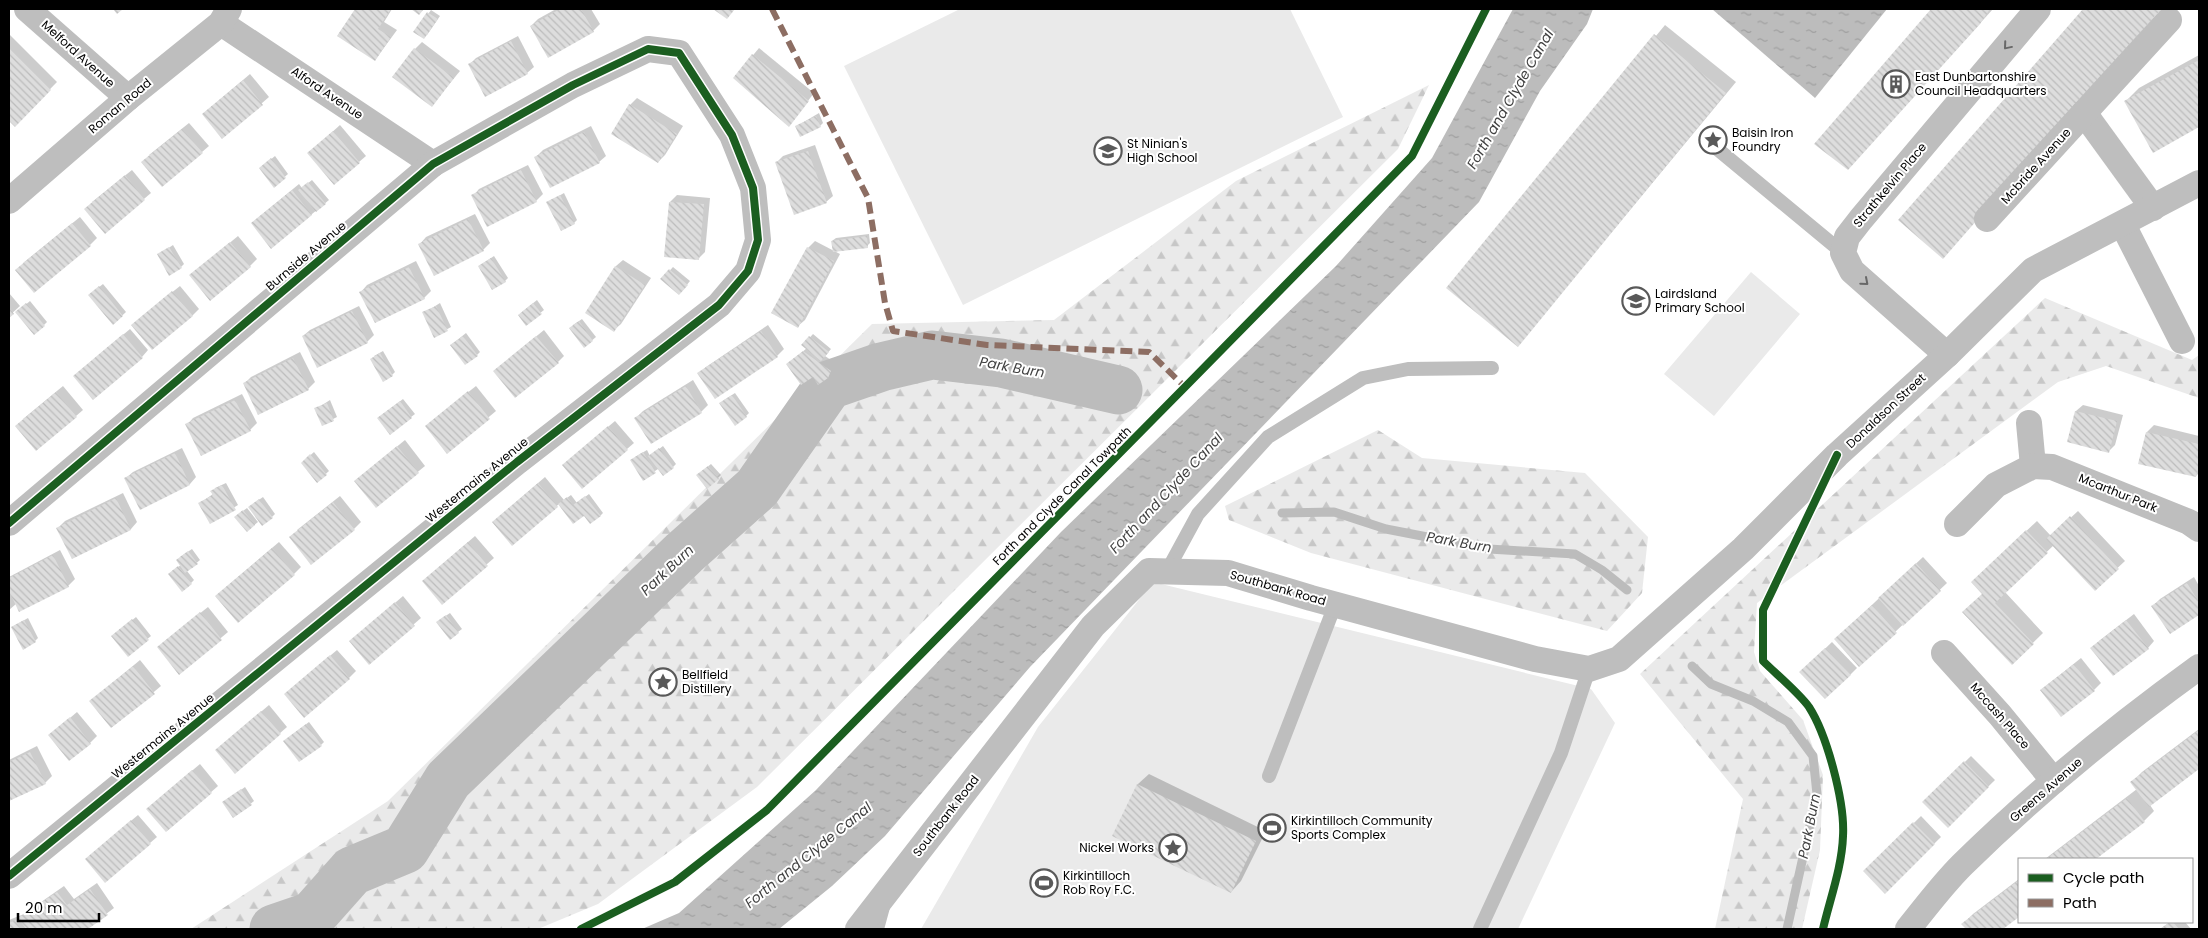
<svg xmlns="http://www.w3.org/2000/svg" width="2208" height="938" font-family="Poppins,sans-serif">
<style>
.green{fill:#eaeaea}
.forest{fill:url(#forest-firs)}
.water{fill:url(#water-ripples)}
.shadow{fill:#0003}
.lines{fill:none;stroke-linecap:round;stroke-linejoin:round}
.stream{stroke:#bcbcbc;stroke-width:9}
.river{stroke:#bcbcbc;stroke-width:49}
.building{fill:url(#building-back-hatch)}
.lane{stroke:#bebebe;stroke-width:14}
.street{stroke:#bebebe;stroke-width:26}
.quiet{stroke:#8d6e63;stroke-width:6;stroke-dasharray:12 6;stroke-linecap:butt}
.cycleway-casing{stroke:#fff;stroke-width:11}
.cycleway{stroke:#1b5e20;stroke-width:8}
.oneway{stroke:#686868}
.labels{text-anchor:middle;stroke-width:4;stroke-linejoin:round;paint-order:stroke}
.street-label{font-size:12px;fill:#000;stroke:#fff}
.poi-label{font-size:12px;fill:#000;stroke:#fff;text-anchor:start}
.water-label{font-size:14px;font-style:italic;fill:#414141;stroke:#fff}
</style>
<defs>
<pattern id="forest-firs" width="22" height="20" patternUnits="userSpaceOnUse" patternTransform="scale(1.25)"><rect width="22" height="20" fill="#eaeaea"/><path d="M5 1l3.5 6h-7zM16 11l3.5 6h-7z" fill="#c7c7c7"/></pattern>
<pattern id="water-ripples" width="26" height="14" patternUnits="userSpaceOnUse" patternTransform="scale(1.25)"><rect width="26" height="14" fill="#bcbcbc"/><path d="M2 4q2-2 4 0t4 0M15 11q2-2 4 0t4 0" fill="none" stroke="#a0a0a0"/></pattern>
<pattern id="building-back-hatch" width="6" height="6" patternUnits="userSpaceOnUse" patternTransform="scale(1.25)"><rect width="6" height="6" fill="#ddd"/><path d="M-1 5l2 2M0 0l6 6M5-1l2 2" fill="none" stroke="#bcbcbc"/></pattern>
</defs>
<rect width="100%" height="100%" fill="#fff"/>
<g class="green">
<polygon points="960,9 1290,9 1343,117 963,305 844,66"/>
<polygon points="1751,272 1800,314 1714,416 1664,374"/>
<polygon points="1153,582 1591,689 1615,723 1518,929 921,929 1038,727"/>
</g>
<g class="forest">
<polygon points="1429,85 1398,149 757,787 598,904 538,929 191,929 388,801 872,324 1054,320 1236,181"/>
<polygon points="2045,298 2192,360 2199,355 2199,398 2106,366 2058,382 1757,603 1754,652 1760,671 1803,720 1823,775 1820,850 1802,929 1715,929 1743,799 1640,674"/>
<polygon points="1378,430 1422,458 1585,473 1648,537 1642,593 1607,631 1311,553 1229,520 1225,506"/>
</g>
<g class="water">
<polygon points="1513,9 1593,9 1587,24 1540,91 1479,202 1030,667 885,836 832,886 779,929 642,929 679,913 816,790 1061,532 1336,266 1432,158"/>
<polygon points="1712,9 1887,9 1815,98"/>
</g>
<g class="shadow">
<polygon points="356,9 392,9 384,22 397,30 375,60 338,35"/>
<polygon points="556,9 591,9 600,24 593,31 548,56 531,26 538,19"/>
<polygon points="1933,9 1993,9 1848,169 1816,144"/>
<polygon points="2084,9 2161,9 2143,29 1900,220"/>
<polygon points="431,10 440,16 427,35 415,32"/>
<polygon points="1665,25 1736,82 1518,345 1448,288"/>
<polygon points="9,34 57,82 15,125 9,119"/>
<polygon points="518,36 534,67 527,73 469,65 476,58"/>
<polygon points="422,42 460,71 432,105 415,49"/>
<polygon points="759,48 814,93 795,118 735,77"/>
<polygon points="2199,55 2199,126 2153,151 2126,101 2139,88"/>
<polygon points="250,74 269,97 223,137 203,114"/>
<polygon points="637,98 683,126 665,155 658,162 630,105"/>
<polygon points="819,113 823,123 820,126 797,126"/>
<polygon points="189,123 209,146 202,152 149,155"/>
<polygon points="340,125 366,156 359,162 309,153"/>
<polygon points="591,126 606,156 599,162 536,157 543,150"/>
<polygon points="815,145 833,196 826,202 776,163 783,156"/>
<polygon points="275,156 288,174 274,186 264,165"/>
<polygon points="528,165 543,194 536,201 473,196 479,189"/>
<polygon points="132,170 151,193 105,232 92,202"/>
<polygon points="312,180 329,200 272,247 259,217 299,184 302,188"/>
<polygon points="564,193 577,220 574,223 548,202"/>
<polygon points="677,195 710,198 705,252 698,259 670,202"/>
<polygon points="475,214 490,243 483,250 420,244 426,237"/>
<polygon points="80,217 97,238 90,245 23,263"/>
<polygon points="869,234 870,243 867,246 832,241 836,238"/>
<polygon points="238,236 257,259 250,266 198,269"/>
<polygon points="815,241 840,254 805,320 798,326 773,313 808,248"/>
<polygon points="173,245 184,264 181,267 158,255"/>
<polygon points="494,256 508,278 505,281 479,266"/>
<polygon points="623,260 651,278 621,324 614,330 587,312 616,266"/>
<polygon points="416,261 431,291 424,298 361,292 367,285"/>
<polygon points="673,267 690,281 682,291 662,279"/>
<polygon points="103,284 126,312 113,324 93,292"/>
<polygon points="180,286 199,309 192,316 140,318"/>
<polygon points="9,293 20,306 9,316"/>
<polygon points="537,300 544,310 526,324 522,312"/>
<polygon points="30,301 47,322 44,325 17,312"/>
<polygon points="440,303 451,327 435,336 424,313"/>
<polygon points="359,306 374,335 367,342 303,336 310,330"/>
<polygon points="582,319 596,337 584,347 573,325"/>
<polygon points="768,325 784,349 777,356 699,373 706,367"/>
<polygon points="130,329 148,350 142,357 81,370"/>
<polygon points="544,330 564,356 558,362 494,371"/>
<polygon points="466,333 480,352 477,355 451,345"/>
<polygon points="813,334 831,349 825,356 837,364 835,370 827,377 813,375 788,364 807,348 803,345"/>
<polygon points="383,351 395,372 392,375 374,356"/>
<polygon points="300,352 315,382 308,389 245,383 251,377"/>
<polygon points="693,380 708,405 701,412 651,443 636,418 643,411"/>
<polygon points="63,386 83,410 76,416 23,419"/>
<polygon points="476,386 496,411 447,452 433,420"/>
<polygon points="735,393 749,413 746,416 724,400"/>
<polygon points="242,394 257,423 250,430 187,425 193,418"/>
<polygon points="403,399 415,414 390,433 382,415"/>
<polygon points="330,400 337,417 323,424 316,409"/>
<polygon points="2083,405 2123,415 2115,445 2108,452 2076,411"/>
<polygon points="615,421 634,443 627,449 570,459"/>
<polygon points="2154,425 2199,436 2199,473 2196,476 2140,463 2147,432"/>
<polygon points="405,440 425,466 376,506 355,481"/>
<polygon points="663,446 676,464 673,467 658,469 643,479 635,457 647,450 650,456"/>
<polygon points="182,448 196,477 190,484 141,508 126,478 133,472"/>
<polygon points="314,452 329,471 318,481 305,460"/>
<polygon points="711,464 721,475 718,478 701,472"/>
<polygon points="545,477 564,500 571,495 577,503 589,494 603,513 600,516 584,514 559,504 512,544 500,516"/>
<polygon points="226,483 238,505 210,522 200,503 213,494 215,488"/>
<polygon points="123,493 137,522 131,529 58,528 65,521"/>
<polygon points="340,496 361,522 354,529 297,530"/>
<polygon points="263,497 275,514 272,517 253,504"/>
<polygon points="247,508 258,522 247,531 239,514"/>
<polygon points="2078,511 2125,561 2095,589 2054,545 2005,592 2043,633 2012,663 1984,594 1983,572 2037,521 2051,536"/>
<polygon points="475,536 494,558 442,603 430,575"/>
<polygon points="279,542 301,567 294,574 224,589"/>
<polygon points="192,549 200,560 187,571 194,580 191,583 172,571 181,565 180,557"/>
<polygon points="60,550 75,579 68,586 16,604 9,610 9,577"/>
<polygon points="1923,557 1947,583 1859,666 1842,633"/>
<polygon points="2194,577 2199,586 2199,614 2170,632 2153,606 2160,599"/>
<polygon points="403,596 421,618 369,663 358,635"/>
<polygon points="208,607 228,632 179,673 165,641"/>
<polygon points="450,613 462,629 450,638 441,619"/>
<polygon points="2134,614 2154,641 2148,648 2099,641"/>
<polygon points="136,617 151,636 128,655 116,634"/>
<polygon points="28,618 38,638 35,641 12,627"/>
<polygon points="1832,642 1857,668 1850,675 1801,672"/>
<polygon points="337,650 356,671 349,678 292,688"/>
<polygon points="2081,658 2101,683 2094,690 2041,690"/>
<polygon points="140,660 161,686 112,727 91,701"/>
<polygon points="269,705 287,727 236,772 224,743"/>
<polygon points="77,712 97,736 90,743 57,729"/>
<polygon points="309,722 324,742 321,745 288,738"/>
<polygon points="2199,729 2199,768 2150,805 2154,811 2144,821 2094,859 2045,859 2137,789 2132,782 2142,772"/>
<polygon points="37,746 52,776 45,783 9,800 9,760"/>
<polygon points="1971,756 1995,780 1948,826 1924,802"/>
<polygon points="200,764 218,786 167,831 155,802"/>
<polygon points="1149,774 1266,831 1241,881 1231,892 1114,835 1138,784"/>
<polygon points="245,787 254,801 234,817 227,800"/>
<polygon points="138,815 157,837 150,843 93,853"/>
<polygon points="1921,816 1941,837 1885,892 1865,871"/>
<polygon points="2019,879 2019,916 2001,929 1967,929 1963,924 1973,914"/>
<polygon points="97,883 114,908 86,929 78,927 75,929 9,929 9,920 24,914 64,886 74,899"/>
<polygon points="2170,922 2185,922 2191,929 2160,929"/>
</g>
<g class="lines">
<g class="stream">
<polyline points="1282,513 1334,512 1386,529 1489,549 1575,554 1602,570 1627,590"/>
<polyline points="1692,666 1711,684 1753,701 1788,722 1813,756 1817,794 1787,929"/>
</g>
<polyline class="river" points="274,929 312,916 352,871 405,849 448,780 684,553 757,488 829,385 881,367 932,355 1001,363 1118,390"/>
</g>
<g class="building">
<polygon points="113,9 123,9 117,14"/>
<polygon points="355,9 391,9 378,29 391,37 375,61 337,36"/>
<polygon points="411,9 424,9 419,15"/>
<polygon points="560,9 581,9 594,32 548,58 530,26"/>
<polygon points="713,9 735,9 727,19"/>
<polygon points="1931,9 1990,9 1980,24 1848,170 1814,144"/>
<polygon points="2083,9 2161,9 1943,259 1898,220"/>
<polygon points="427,12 438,19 424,39 413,32"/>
<polygon points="1654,34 1726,93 1518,347 1446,288"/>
<polygon points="511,41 528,74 485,97 468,64"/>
<polygon points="9,48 51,90 15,127 9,121"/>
<polygon points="414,48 454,78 432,107 392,77"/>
<polygon points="752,54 809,101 789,127 733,78"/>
<polygon points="2199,60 2199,127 2153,153 2124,101"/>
<polygon points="243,80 263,105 222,139 202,114"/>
<polygon points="629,104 677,134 658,163 611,134"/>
<polygon points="816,116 821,127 800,137 795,126"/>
<polygon points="182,129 203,153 162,187 141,162"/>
<polygon points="333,131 360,163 334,185 307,153"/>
<polygon points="584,132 600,163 550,188 534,157"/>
<polygon points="808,151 827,203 794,215 775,162"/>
<polygon points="271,158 286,178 274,188 259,168"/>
<polygon points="521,170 537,202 487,227 471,195"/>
<polygon points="125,175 145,200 105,234 84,209"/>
<polygon points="308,182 326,204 316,212 298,190"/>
<polygon points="292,190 312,215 271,249 251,223"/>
<polygon points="560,195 575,224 561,231 546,202"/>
<polygon points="669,202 704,204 699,260 664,257"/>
<polygon points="468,219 484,251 434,276 418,244"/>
<polygon points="72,223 91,246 34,293 15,270"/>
<polygon points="867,236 868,248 833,252 831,241"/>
<polygon points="230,242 251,267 210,301 189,275"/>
<polygon points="169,247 182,268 169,276 157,254"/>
<polygon points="807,247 834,261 798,328 771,313"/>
<polygon points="491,258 506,282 492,290 478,266"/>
<polygon points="615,266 645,285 614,332 585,313"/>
<polygon points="409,267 425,299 375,323 359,292"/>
<polygon points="669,269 688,285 679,295 660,279"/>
<polygon points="99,286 123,316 113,325 88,295"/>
<polygon points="172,291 193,316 152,350 131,325"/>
<polygon points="26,303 45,326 34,335 15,312"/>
<polygon points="533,303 542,314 526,326 518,315"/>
<polygon points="436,306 448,331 434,338 422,312"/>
<polygon points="9,307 14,314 9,318"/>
<polygon points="352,311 368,343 317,368 302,336"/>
<polygon points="579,321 593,341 584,348 569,328"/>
<polygon points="761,331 778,357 715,399 697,373"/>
<polygon points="123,334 143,358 93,400 73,376"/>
<polygon points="463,336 478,356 465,365 450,345"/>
<polygon points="536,336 559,363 515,398 493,371"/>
<polygon points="809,336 829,352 821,361 801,345"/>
<polygon points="803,351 831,371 828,378 818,385 813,377 801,385 786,364"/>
<polygon points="380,353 393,376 383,382 370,359"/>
<polygon points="293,358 309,390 258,415 243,383"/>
<polygon points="686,386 702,413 651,444 634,418"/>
<polygon points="468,391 490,419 447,454 425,426"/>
<polygon points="56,392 77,417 36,451 15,426"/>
<polygon points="732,395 747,417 735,426 719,403"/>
<polygon points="235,400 251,431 201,456 185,424"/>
<polygon points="400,401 412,418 390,435 377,418"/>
<polygon points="327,403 334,421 322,426 314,408"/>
<polygon points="2075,411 2117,421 2109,453 2067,442"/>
<polygon points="608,426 628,450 582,489 562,465"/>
<polygon points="2146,432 2199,444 2199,465 2196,477 2138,464"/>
<polygon points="397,446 419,473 376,508 354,481"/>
<polygon points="659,448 674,468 663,476 648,456"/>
<polygon points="643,452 656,473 643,481 630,460"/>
<polygon points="175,453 190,485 140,510 124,478"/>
<polygon points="310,454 327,475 317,483 301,463"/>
<polygon points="708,466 719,479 707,489 696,475"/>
<polygon points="538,483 558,507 512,546 492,522"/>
<polygon points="222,485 236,510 210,524 198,503 213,495 210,491"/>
<polygon points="585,496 601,516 590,524 584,516 573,524 558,504 567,497 573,505"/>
<polygon points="116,498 131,530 72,559 56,528"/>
<polygon points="259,499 273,518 262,526 248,507"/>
<polygon points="333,502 355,530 311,565 289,537"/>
<polygon points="243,510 255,525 247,532 234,517"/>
<polygon points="2070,516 2119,569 2095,591 2046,539"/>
<polygon points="2026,530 2048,553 1995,603 2034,644 2012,665 1962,612 1982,594 1971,582"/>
<polygon points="468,542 488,566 442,605 422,581"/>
<polygon points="272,548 295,575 238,623 215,596"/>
<polygon points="188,551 198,564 185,573 176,560"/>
<polygon points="53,555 69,587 19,612 9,591 9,578"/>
<polygon points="1916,563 1941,591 1903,626 1878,598"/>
<polygon points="178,566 192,584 182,592 168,574"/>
<polygon points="2187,583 2199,602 2199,615 2170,634 2151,606"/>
<polygon points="395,602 415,626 369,665 349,641"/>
<polygon points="1872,605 1897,633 1859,667 1834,639"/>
<polygon points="200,612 222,640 179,675 157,647"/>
<polygon points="446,615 459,633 450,640 436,622"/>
<polygon points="132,619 149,640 128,657 111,636"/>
<polygon points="24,620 36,642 23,650 11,627"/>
<polygon points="2126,620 2149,649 2113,676 2090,648"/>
<polygon points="1825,648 1851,675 1825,699 1799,672"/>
<polygon points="330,655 350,679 304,718 284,694"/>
<polygon points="2074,664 2095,691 2061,717 2040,690"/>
<polygon points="133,666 155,694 111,728 89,701"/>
<polygon points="261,711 281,734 235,774 215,750"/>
<polygon points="70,717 91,744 69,761 48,735"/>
<polygon points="306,724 322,746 299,762 283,741"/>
<polygon points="2199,730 2199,769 2149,807 2130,782"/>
<polygon points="30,752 46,784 9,801 9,762"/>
<polygon points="1964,761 1989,787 1948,828 1922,802"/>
<polygon points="192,770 212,793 166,832 146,809"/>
<polygon points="1137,784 1256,841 1231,893 1112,836"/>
<polygon points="241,789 252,805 233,818 222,802"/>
<polygon points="2127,798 2145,822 2096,859 2046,859"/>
<polygon points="131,820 151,844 105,883 85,859"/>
<polygon points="1913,822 1935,844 1885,894 1863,871"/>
<polygon points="2019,880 2019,917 2003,929 1966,929 1961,924"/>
<polygon points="90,889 108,915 88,929 26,929 18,918 57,892 67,905"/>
<polygon points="16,920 20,929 9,929 9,923"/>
<polygon points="2170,922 2173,922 2179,929 2160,929"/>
</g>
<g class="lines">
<g class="lane">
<polyline points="1715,147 1843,253"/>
<polyline points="1167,571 1198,514 1268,437 1363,378 1408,369 1492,368"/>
<polyline points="1269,776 1335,605"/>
<polyline points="877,929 883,907"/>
<polyline points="1480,929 1561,753 1589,669"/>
</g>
<g class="street">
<polyline points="27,9 128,98"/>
<polyline points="221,23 433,164"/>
<polyline points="2084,113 2153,208"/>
<polyline points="9,201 128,98 221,23 229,9"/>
<polyline points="1987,219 2169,20"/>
<polyline points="2123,225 2182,341"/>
<polyline points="1947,355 1852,271 1843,253 1847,237 1861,219 2038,9"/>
<polyline points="2029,423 2033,466"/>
<polyline points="9,523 433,164 573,85 648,49 679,53 732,135 753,188 758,240 748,271 719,305 517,462 9,876"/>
<polyline points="1957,524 1996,485 2033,466 2052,467 2189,522 2199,529"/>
<polyline points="1944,653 2000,715 2054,781"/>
<polyline points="858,929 1093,626 1149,571 1228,573 1311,598 1535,659 1589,669 1619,659 1743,549 1837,455 1947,355 2033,270 2199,183"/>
<path d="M1908,929c17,-21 34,-44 54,-64 73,-72 154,-138 237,-198"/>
</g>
<polyline class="quiet" points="772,9 868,198 885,303 893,331 987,345 1149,352 1185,387"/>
<g class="cycleway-casing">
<g id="cycleway">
<polyline points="9,523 433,164 573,85 648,49 679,53 732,135 753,188 758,240 748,271 719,305 517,462 9,876"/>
<polyline points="581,929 675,882 767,810 1185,387 1412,156 1486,9"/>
<path d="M1823,929c7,-30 19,-62 20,-93 2,-34 -16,-101 -34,-129 -10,-14 -33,-33 -46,-46v-51l74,-155"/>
</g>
</g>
<use href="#cycleway" class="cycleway"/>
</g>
<defs><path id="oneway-chevron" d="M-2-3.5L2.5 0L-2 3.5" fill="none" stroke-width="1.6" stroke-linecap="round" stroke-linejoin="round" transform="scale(1.25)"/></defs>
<g class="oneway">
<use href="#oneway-chevron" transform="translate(2007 46) rotate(130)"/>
<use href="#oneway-chevron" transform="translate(1865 282) rotate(41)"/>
</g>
<defs>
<g id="building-ring" transform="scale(1.4375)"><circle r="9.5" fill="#fff" stroke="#595959" stroke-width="1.5"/><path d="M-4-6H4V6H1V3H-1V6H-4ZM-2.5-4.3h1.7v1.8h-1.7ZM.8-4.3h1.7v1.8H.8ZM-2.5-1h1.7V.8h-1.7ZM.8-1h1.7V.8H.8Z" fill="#595959"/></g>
<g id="sight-ring" transform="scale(1.4375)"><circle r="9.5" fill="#fff" stroke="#595959" stroke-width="1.5"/><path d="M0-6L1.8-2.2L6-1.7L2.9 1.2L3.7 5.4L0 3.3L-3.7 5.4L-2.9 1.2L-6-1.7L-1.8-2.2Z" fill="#595959"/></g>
<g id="school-ring" transform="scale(1.4375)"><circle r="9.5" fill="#fff" stroke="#595959" stroke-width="1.5"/><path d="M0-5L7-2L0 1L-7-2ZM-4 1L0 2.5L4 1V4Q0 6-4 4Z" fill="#595959"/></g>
<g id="stadium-ring" transform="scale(1.4375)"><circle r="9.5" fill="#fff" stroke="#595959" stroke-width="1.5"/><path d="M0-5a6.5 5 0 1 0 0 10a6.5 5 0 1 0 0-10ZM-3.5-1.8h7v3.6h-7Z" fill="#595959"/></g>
</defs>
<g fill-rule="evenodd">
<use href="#building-ring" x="1896" y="84"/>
<use href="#sight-ring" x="1713" y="140"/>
<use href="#school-ring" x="1108" y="151"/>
<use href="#school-ring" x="1636" y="301"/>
<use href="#sight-ring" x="663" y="682"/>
<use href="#stadium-ring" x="1272" y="828"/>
<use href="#sight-ring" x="1173" y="848"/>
<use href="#stadium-ring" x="1044" y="883"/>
</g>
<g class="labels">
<g class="street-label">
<text transform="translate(78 54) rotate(42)" y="4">Melford Avenue</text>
<text transform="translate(327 93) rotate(34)" y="4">Alford Avenue</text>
<text transform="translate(120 106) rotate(-40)" y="4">Roman Road</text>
<text transform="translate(2036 166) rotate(-48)" y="4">Mcbride Avenue</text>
<text transform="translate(1890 185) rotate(-50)" y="4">Strathkelvin Place</text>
<text transform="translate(306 256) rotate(-40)" y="4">Burnside Avenue</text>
<text transform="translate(1886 411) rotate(-43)" y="4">Donaldson Street</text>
<text transform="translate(477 480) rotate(-39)" y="4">Westermains Avenue</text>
<text transform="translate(2118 493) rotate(22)" y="4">Mcarthur Park</text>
<text transform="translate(1062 496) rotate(-45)" y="4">Forth and Clyde Canal Towpath</text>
<text transform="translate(1278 588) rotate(16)" y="4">Southbank Road</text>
<text transform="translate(2000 716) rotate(49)" y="4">Mccash Place</text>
<text transform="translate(163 736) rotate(-39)" y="4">Westermains Avenue</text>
<text transform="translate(2046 790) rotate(-41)" y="4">Greens Avenue</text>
<text transform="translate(946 816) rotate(-52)" y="4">Southbank Road</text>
</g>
<g class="poi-label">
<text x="1915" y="81">East Dunbartonshire<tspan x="1915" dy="14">Council Headquarters</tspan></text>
<text x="1732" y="137">Baisin Iron<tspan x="1732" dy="14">Foundry</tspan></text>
<text x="1127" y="148">St Ninian's<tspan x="1127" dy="14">High School</tspan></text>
<text x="1655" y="298">Lairdsland<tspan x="1655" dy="14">Primary School</tspan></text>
<text x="682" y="679">Bellfield<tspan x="682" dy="14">Distillery</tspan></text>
<text x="1291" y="825">Kirkintilloch Community<tspan x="1291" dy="14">Sports Complex</tspan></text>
<text x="1154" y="852" text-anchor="end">Nickel Works</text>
<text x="1063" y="880">Kirkintilloch<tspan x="1063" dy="14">Rob Roy F.C.</tspan></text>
</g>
<g class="water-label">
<text transform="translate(1510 99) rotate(-60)" y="5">Forth and Clyde Canal</text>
<text transform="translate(1012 367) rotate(10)" y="5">Park Burn</text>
<text transform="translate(1166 493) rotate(-47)" y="5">Forth and Clyde Canal</text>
<text transform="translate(1459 542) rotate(10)" y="5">Park Burn</text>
<text transform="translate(667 570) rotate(-43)" y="5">Park Burn</text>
<text transform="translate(1809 826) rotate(-79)" y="5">Park Burn</text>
<text transform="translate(808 855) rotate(-39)" y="5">Forth and Clyde Canal</text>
</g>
</g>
<rect width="2208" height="938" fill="none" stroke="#000000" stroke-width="20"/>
<rect x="2018" y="858" width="175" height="65" fill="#ffffff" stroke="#999999"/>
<rect x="2028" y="874" width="25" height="8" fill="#1b5e20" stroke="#999999"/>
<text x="2063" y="883" font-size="15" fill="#000000">Cycle path</text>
<rect x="2028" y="899" width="25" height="8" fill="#8d6e63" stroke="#999999"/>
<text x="2063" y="908" font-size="15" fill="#000000">Path</text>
<path d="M18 913v8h81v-8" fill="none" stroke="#000000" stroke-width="2.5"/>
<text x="25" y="913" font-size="15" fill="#000000" stroke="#ffffff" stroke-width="4" paint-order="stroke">20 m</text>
</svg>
